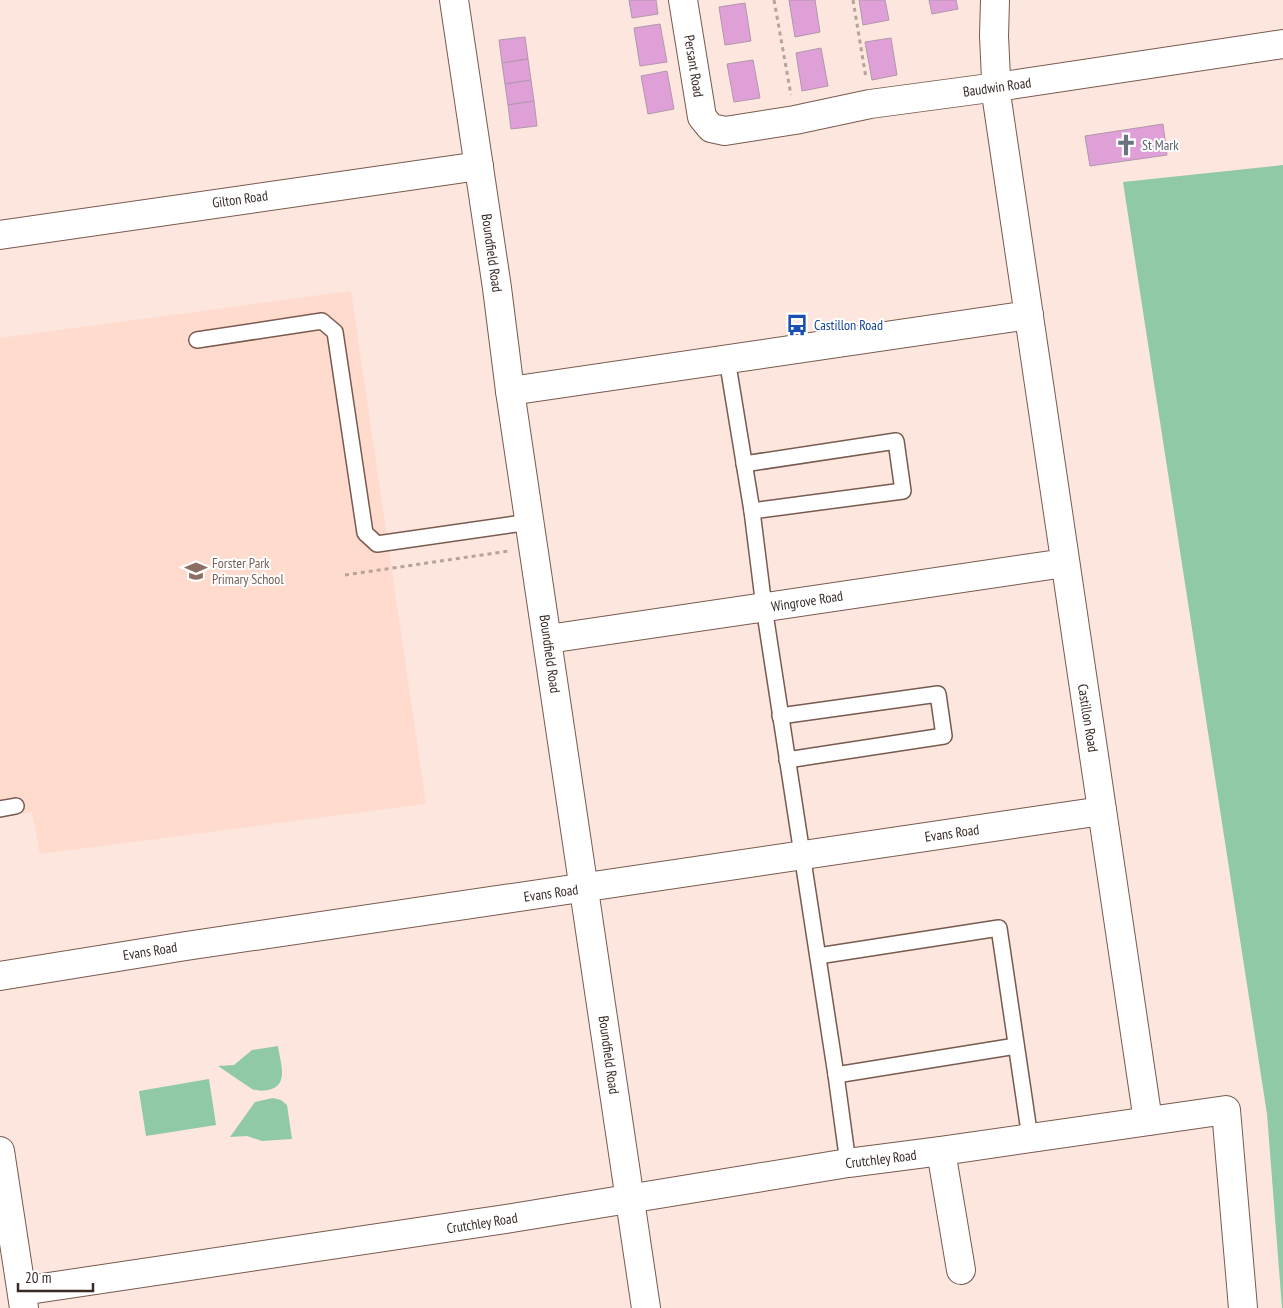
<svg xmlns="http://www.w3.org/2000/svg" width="1283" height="1308" font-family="'PT Sans Narrow',sans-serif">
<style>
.built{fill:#ffdbce}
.green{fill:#8fc9a6}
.building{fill:#dfa0d7;stroke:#b197ad}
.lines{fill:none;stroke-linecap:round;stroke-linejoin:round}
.service-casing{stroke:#785a4e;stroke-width:18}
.minor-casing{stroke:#785a4e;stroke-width:30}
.path{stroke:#b6a39c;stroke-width:3;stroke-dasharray:4 4;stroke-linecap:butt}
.service{stroke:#fff;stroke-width:15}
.minor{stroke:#fff;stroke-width:28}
.labels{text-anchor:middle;stroke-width:4;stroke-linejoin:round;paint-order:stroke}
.street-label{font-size:14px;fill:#382b26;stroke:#fff}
.worship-label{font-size:14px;fill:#5b616d;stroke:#fff;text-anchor:start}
.transit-label{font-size:14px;fill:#164399;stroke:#fff;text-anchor:start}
.education-label{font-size:14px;fill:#785e54;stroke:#fff;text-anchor:start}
</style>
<rect width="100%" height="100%" fill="#fce6dd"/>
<polygon class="built" points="351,291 426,804 40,854 32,812 0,817 0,338"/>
<g class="green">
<polygon points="1283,165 1283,1308 1282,1308 1267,1114 1123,182"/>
<path d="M278,1046c2,16 12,40 -10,44 -6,1 -10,1 -16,-1l-34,-23 16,-1 18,-15z"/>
<polygon points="209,1079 216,1125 146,1136 139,1091"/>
<polygon points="273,1098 281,1100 287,1105 292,1139 262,1141 247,1136 230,1137 255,1102"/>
</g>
<g class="building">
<polygon points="629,0 656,0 658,14 632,18"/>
<polygon points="789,0 815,0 820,32 795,37"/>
<polygon points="859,0 885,0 889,20 863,25"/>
<polygon points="929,0 956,0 958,9 932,14"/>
<polygon points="745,3 751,41 725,45 719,7"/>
<polygon points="660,24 667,62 640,66 634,28"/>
<polygon points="525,37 528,59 502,63 499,40"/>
<polygon points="891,38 897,75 872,80 865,42"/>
<polygon points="821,48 828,86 802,91 796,53"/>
<polygon points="528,59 531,80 505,84 502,63"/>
<polygon points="753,60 760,98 734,102 727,64"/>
<polygon points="667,71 674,109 648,114 641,76"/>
<polygon points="531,80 534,101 508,105 505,84"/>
<polygon points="534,101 537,126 511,129 508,105"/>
<polygon points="1163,124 1167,155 1090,166 1085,136"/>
</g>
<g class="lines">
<g class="service-casing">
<g id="service">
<polyline points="197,340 322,321 335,332 365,533 377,544 530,522"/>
<polyline points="727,359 752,511 764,607 836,1075 848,1163"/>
<polyline points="744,464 896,441 903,491 752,511"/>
<polyline points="780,716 938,694 944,736 787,760"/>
<polyline points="0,809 16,806"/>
<polyline points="818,956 999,928 1030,1138"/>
<polyline points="836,1075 1016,1046"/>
</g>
</g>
<g class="minor-casing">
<g id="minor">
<polyline points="454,0 497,288 510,391 646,1308"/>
<polyline points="683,0 702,117 711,128 725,131 795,120 870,104 997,87 1283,44"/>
<polyline points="995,0 994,36 997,100 1148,1121"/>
<polyline points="0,235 479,166"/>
<polyline points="510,391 1029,315"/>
<polyline points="548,639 1065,563"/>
<polyline points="0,976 186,946 1102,811"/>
<polyline points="0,1151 24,1308"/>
<polyline points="941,1151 961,1270"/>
<polyline points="22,1291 512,1218 848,1163 941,1151 1226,1110 1243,1308"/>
</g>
</g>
<g class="path">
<polyline points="774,0 791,95"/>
<polyline points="853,0 866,78"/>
<polyline points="345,575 509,551"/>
</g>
<use href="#service" class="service"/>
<use href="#minor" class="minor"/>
</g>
<defs>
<g id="church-bare" transform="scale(1.725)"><path d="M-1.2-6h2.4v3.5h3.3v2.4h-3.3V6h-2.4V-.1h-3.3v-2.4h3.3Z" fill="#6b7280" stroke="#fff" stroke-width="2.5" paint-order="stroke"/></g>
<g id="bus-bare" transform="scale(1.725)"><path d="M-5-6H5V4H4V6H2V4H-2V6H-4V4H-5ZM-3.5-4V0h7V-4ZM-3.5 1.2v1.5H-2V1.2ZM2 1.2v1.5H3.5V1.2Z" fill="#1a4fb4" stroke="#fff" stroke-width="2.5" paint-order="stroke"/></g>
<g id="school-bare" transform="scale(1.725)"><path d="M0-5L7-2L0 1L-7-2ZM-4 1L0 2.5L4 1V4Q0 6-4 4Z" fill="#8d6e63" stroke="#fff" stroke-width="2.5" paint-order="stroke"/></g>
</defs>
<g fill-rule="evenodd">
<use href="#church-bare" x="1126" y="145"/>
<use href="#bus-bare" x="797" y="325"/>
<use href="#school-bare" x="196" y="571"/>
</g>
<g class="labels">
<g class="street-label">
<text transform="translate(694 66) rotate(81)" y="5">Persant Road</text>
<text transform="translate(997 87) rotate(-8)" y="5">Baudwin Road</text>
<text transform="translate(240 199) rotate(-8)" y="5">Gilton Road</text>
<text transform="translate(492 253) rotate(82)" y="5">Boundfield Road</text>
<text transform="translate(807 601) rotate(-9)" y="5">Wingrove Road</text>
<text transform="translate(550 654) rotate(82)" y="5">Boundfield Road</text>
<text transform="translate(1088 718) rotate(81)" y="5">Castillon Road</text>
<text transform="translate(952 833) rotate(-8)" y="5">Evans Road</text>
<text transform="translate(551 893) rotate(-8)" y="5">Evans Road</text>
<text transform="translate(150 951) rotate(-9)" y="5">Evans Road</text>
<text transform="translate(609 1055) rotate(82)" y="5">Boundfield Road</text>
<text transform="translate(881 1159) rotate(-7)" y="5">Crutchley Road</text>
<text transform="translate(482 1223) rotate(-9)" y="5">Crutchley Road</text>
</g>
<g class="worship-label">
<text x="1142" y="150">St Mark</text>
</g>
<g class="transit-label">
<text x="814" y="330">Castillon Road</text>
</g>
<g class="education-label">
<text x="212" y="568">Forster Park<tspan x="212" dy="16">Primary School</tspan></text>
</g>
</g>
<path d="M18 1283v8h75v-8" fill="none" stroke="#382b26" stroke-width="2.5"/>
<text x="25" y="1283" font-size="15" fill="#382b26" stroke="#ffffff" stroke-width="4" paint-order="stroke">20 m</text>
</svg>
